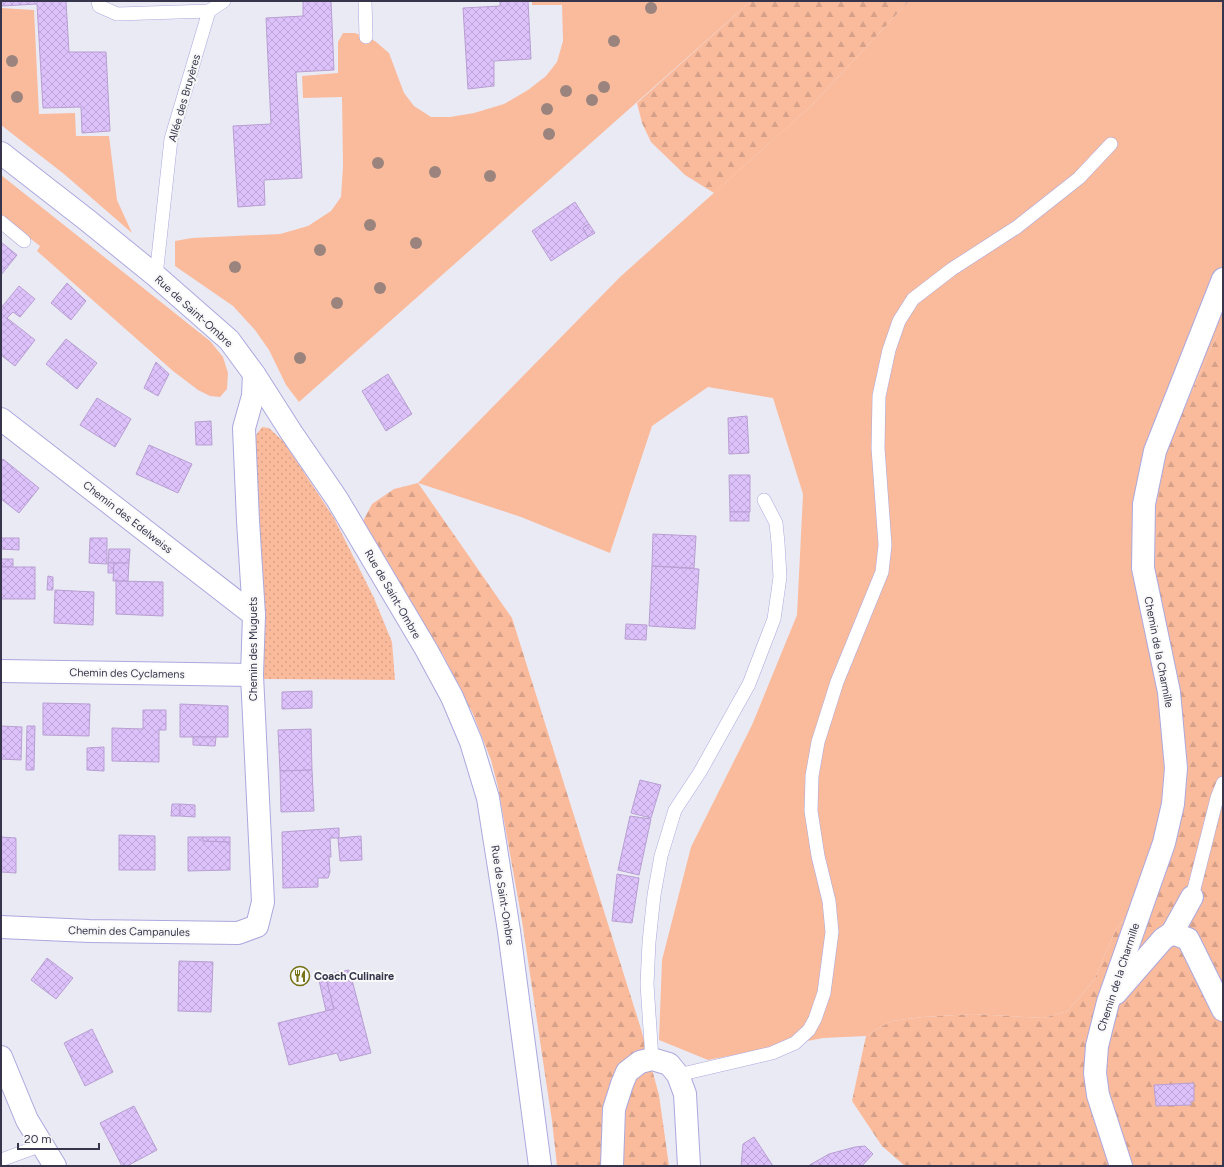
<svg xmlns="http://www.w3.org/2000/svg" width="1224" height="1167" font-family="Figtree,sans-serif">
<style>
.green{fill:#fabb9d}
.forest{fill:url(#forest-firs)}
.park{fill:url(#park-dots)}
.building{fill:url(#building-cross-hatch);stroke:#b89fd2}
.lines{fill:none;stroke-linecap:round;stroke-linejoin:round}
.service-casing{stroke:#aba8de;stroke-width:14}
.minor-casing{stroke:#aba8de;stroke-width:24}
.tertiary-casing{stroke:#aba8de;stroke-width:24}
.service{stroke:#fff;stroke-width:13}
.minor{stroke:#fff;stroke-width:22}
.tertiary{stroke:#fff;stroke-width:22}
.tree{fill:#9a847d}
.labels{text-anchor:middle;stroke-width:4;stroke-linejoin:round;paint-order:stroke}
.street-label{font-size:11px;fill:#36354b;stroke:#f8f8f8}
.poi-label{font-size:11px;font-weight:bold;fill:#36354b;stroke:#f8f8f8;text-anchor:start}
</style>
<defs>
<pattern id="forest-firs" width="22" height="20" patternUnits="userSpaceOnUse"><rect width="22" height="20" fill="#fabb9d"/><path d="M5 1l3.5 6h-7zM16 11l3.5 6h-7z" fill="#d7a189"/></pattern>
<pattern id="park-dots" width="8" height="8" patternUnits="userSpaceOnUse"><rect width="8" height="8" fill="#fabb9d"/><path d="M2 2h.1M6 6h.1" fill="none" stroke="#d7a189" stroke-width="1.8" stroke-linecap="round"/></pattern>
<pattern id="building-cross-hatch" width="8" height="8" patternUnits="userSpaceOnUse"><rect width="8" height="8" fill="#ddc1fa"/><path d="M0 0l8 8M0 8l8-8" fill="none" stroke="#bea6d8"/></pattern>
</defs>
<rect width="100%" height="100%" fill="#eaeaf5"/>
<g class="green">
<polygon points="532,1 751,1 299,402 286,385 269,350 255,330 233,306 175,266 175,241 192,238 280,234 308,226 331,211 341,197 343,166 342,97 303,98 302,76 338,73 338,42 343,33 355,33 375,41 389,53 404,93 414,106 431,117 450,117 474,113 504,104 528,90 546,76 557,62 563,41 562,5 532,5"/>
<polygon points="909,1 1223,1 1223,322 1169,441 1185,758 1155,883 1116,929 1094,980 1068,1011 1043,1018 973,1014 923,1017 891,1021 866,1036 823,1038 708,1060 659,1040 662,960 691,847 752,725 797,615 803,494 773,398 708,387 652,426 610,553 521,517 418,483 620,277 812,105"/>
<polygon points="1,8 34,10 39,114 75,113 76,136 109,136 117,200 132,233 64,174 1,125"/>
<polygon points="1,175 210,341 223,357 228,373 227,389 220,397 210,396 198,390 173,371 37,251 40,246 1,216"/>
</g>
<g class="forest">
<polygon points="751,1 909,1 812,105 714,193 685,175 651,142 642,123 637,103"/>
<polygon points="1223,322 1223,1166 905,1166 882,1146 852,1101 866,1036 891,1021 923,1017 973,1014 1043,1018 1068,1011 1094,980 1116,929 1155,883 1185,758 1150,542 1169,441"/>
<polygon points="418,483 512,618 641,1029 659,1095 669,1166 557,1166 552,1121 522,921 498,787 491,760 473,714 443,655 375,554 360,527 372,504 394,489"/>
</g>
<polygon class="park" points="262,427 269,428 284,442 334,518 374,598 392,642 395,680 263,679 253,457 256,435"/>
<g class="building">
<polygon points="1,1 66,1 69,52 106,52 110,131 82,133 81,107 43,108 37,4 1,6"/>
<polygon points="303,1 331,1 334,70 296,72 302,178 264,180 265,205 238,207 233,126 271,124 266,18 303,16"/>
<polygon points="500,1 528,1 531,59 494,61 494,86 468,89 463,8 500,6"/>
<polygon points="575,202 589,224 583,228 588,237 551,261 532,231"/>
<polygon points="589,224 595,233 588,237 583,228"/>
<polygon points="1,242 17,255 1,275"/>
<polygon points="67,283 86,301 71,320 51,303"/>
<polygon points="19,286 35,299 20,317 13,312 7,318 35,340 15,366 1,355 1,308"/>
<polygon points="66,339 97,363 77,389 46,364"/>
<polygon points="156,362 169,374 158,396 144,388"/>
<polygon points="388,374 412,414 386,431 362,391"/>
<polygon points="97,398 131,419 115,447 80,425"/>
<polygon points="747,416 749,453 729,454 728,418"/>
<polygon points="211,421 212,445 196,445 195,422"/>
<polygon points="149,445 192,464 178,493 136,474"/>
<polygon points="3,459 39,488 19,513 1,499 1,462"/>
<polygon points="729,475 750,475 750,512 730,512"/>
<rect x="730" y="512" width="19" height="9"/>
<polygon points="653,534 696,536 694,568 652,566"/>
<polygon points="1,538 19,538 19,550 1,549"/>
<polygon points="90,538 107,538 107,564 89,563"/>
<polygon points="109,549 130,549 129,563 108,563"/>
<rect x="1" y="559" width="12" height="8"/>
<polygon points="108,563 114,563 113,573 108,573"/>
<polygon points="114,563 129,563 128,581 113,581"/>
<polygon points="652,566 699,569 695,629 649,626"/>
<rect x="1" y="567" width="34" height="32"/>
<polygon points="48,576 53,577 53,590 47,590"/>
<polygon points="116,581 163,582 163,616 116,614"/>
<polygon points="55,590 94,592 93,625 54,623"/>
<polygon points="626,624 647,625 646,640 625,639"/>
<polygon points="312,691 312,708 282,709 282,692"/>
<polygon points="43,703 90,704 89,736 43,735"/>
<polygon points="180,704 228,706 228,737 180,737"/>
<polygon points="143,710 166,710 166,730 159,730 159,762 112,761 112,728 143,729"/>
<polygon points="1,726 22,727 21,760 1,759"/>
<polygon points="27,726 35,726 34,770 26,770"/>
<polygon points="311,729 312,770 280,771 278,730"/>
<polygon points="193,737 216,737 215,746 193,745"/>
<polygon points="104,747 104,771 87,770 87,748"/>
<polygon points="312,770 314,811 281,812 280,771"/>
<polygon points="640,780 661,785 651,818 631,813"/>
<polygon points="172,804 180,804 180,816 171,816"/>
<polygon points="180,804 195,805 195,817 180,816"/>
<polygon points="630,816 651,819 639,875 618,870"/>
<polygon points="339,828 339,838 330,838 331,857 329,857 330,872 328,878 318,878 318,887 283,888 282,832"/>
<polygon points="119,835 155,836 155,870 119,870"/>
<polygon points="361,836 362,860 340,861 338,838"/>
<polygon points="1,837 16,838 16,873 1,872"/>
<polygon points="188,837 203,837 203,841 230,842 230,870 188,871"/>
<polygon points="203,837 230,837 230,842 203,841"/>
<polygon points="617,874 639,878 632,923 612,921"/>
<polygon points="47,958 73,978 56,999 31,980"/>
<polygon points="179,961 213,962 211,1012 178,1011"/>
<polygon points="349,970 351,976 327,982 334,1009 326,1011 318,976"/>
<polygon points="351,976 371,1053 340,1061 337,1053 289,1065 278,1023 334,1009 327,982"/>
<polygon points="92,1029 113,1072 85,1086 64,1043"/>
<polygon points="1194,1083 1194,1101 1191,1101 1191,1105 1156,1106 1154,1085"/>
<polygon points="134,1106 157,1150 127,1166 122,1166 100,1123"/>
<polygon points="754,1137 773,1166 741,1166 743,1144"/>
<polygon points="865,1146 873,1154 862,1166 808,1166 829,1154 855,1147"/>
</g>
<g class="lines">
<g class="service-casing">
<g id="service">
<polyline points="98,1 99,6 117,14 209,11"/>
<polyline points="365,1 366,37"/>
<polyline points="1,222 24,241"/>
<polyline points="156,276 171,139 209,11 224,1"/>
<polyline points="1192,897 1217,798 1223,783"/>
<polyline points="652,1059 647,984 649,942 654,895 661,856 675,810 700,772 749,684 774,619 780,577 778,543 776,523 764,500"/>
<polyline points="678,1075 772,1053 795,1043 809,1030 815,1019 824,993 832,932 829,901 818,856 811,811 812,776 818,742 837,682 882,572 885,545 878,448 879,396 889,350 899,321 913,299 952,269 1017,227 1079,178 1111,144"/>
<polyline points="1,1160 42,1145"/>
</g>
</g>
<g class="minor-casing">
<g id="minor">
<polyline points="1,419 254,615"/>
<polyline points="1,671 252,675"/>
<polyline points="1,927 89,931 238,933 257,926 263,902 252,675 254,615 248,521 244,428 253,396 254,374"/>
<polyline points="1172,933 1192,897"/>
<polyline points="1116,993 1163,939 1172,933 1188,939 1223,1010"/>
<polyline points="1,1057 27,1120 55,1166"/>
<polyline points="1121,1166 1098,1095 1095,1073 1097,1046 1108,1002 1164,843 1173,804 1176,768 1169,692 1143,568 1144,504 1155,451 1223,279"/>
</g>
</g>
<g class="tertiary-casing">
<g id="tertiary">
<polyline points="1,153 87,220 156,276 229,340 254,374 291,432 337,499 426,649 452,697 471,742 488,798 509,931 540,1166"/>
<polyline points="612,1166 614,1109 622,1084 627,1072 640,1062 652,1059 669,1064 678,1075 685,1094 689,1166"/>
</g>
</g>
<use href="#service" class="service"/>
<use href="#minor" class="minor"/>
<use href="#tertiary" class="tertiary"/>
</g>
<g class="tree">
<circle cx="651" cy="8" r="6"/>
<circle cx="614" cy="41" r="6"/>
<circle cx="12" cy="61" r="6"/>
<circle cx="604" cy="87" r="6"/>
<circle cx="566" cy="91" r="6"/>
<circle cx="17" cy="97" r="6"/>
<circle cx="592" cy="100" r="6"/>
<circle cx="547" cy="109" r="6"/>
<circle cx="549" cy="134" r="6"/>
<circle cx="378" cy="163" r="6"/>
<circle cx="435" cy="172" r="6"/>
<circle cx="490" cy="176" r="6"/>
<circle cx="370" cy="225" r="6"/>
<circle cx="416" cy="243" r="6"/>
<circle cx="320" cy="250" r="6"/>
<circle cx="235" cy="267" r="6"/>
<circle cx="380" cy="288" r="6"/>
<circle cx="337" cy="303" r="6"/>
<circle cx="300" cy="358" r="6"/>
</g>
<defs>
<g id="restaurant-ring" transform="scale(1)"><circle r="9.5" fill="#f8f8f8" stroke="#757114" stroke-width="1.5"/><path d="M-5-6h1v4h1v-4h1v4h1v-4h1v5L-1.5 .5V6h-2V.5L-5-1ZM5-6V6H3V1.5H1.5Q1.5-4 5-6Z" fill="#757114"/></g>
</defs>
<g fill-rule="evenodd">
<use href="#restaurant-ring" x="300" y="976"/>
</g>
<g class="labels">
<g class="street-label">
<text transform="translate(184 98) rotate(-74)" y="4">Allée des Bruyères</text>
<text transform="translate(194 311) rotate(42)" y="4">Rue de Saint-Ombre</text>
<text transform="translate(128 517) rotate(38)" y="4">Chemin des Edelweiss</text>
<text transform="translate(393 594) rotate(60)" y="4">Rue de Saint-Ombre</text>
<text transform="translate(253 649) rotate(-90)" y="4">Chemin des Muguets</text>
<text transform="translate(1159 652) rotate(79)" y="4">Chemin de la Charmille</text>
<text transform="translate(127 673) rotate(1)" y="4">Chemin des Cyclamens</text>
<text transform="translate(503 895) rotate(81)" y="4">Rue de Saint-Ombre</text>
<text transform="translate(129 931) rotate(1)" y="4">Chemin des Campanules</text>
<text transform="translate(1118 977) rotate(-72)" y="4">Chemin de la Charmille</text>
</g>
<g class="poi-label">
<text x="314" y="980">Coach Culinaire</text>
</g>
</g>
<rect width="1224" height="1167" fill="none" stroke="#36354b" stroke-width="4"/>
<path d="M18 1143v6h81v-6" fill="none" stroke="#36354b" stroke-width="2"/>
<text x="24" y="1143" font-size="12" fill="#36354b" stroke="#f8f8f8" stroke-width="3" paint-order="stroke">20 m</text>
</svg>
